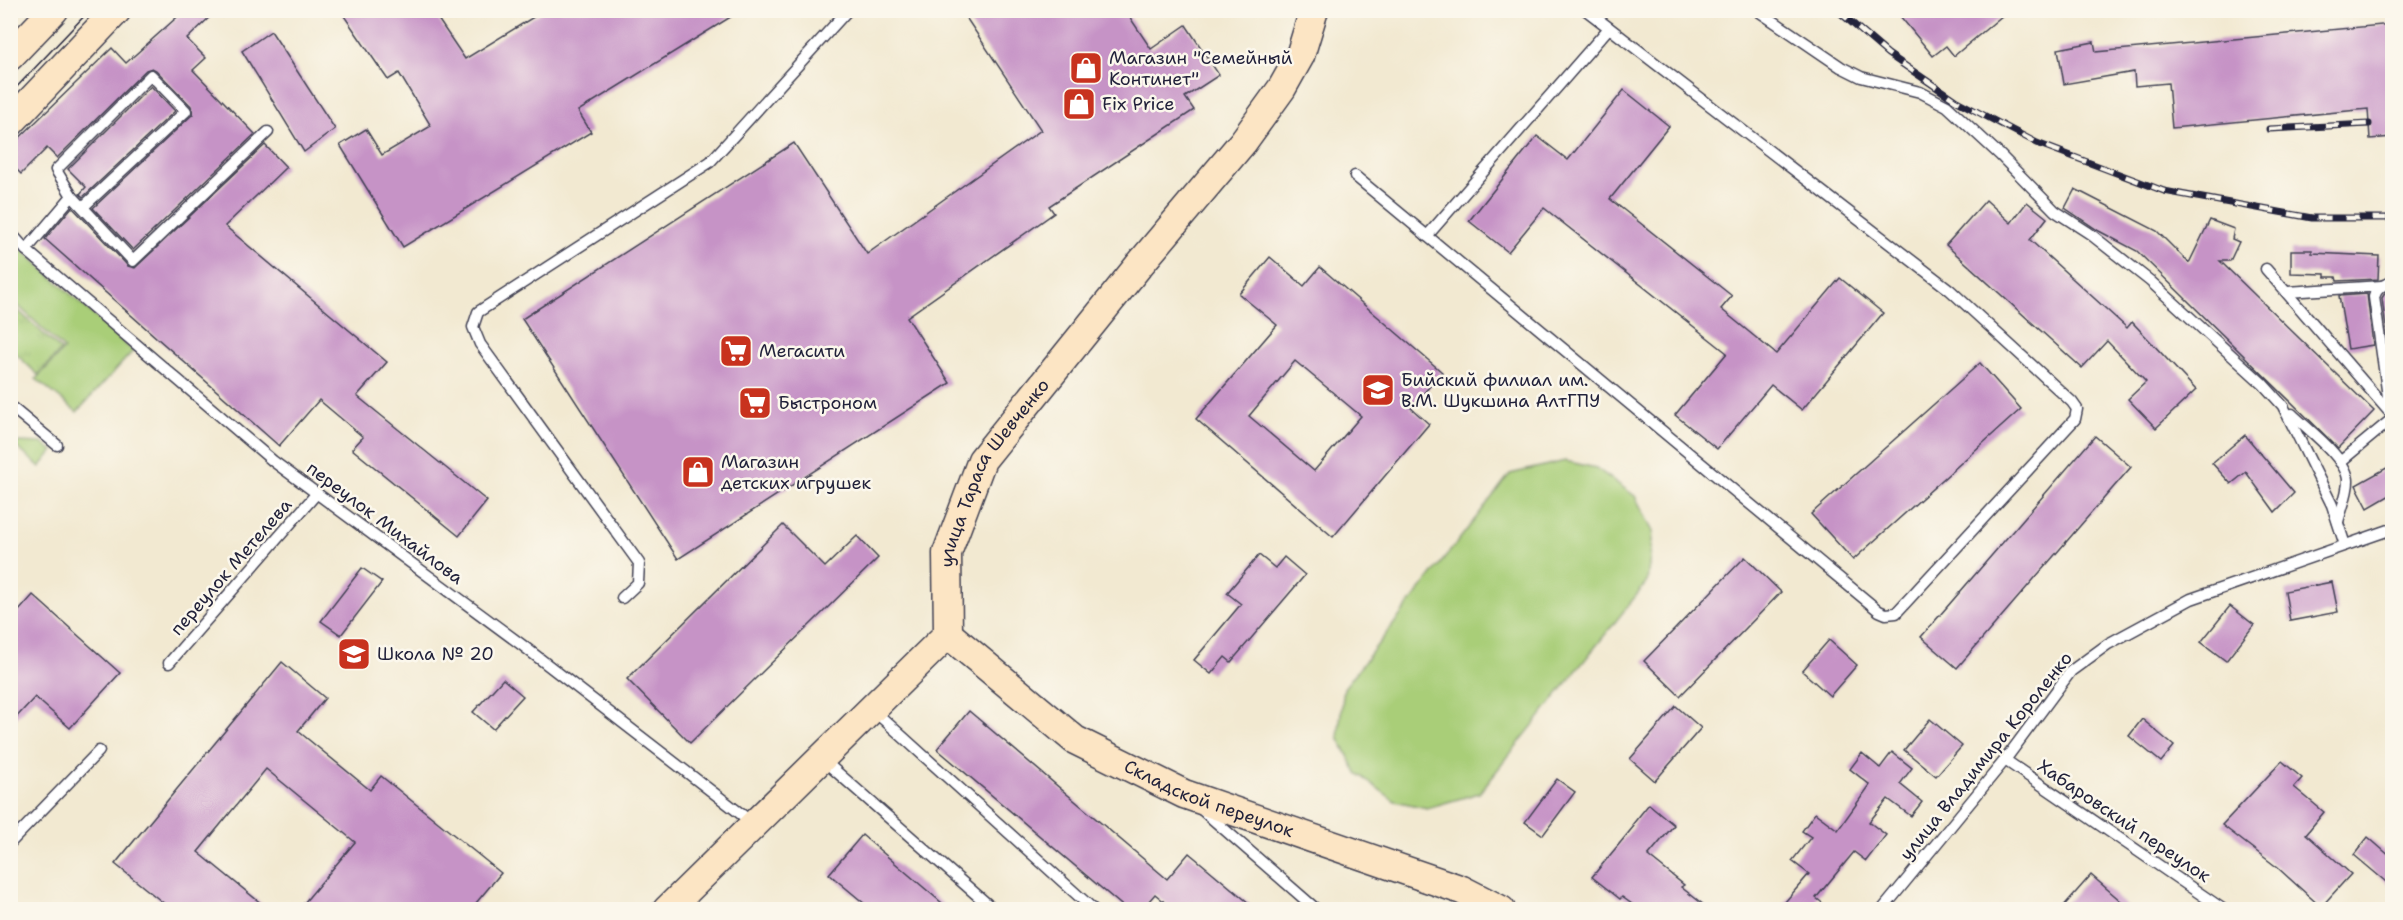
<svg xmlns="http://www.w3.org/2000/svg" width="2403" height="920" font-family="'Shantell Sans',sans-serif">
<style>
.green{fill:#a9ce78;stroke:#66785a;stroke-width:1.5}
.park{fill:url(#park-tufts);stroke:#66785a;stroke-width:1.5}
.building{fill:#c693c6;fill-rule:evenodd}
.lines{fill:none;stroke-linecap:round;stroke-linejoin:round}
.lane-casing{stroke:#414052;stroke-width:13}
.secondary-casing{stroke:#414052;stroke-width:31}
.lane{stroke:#fff;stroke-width:10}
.secondary{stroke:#fce5c4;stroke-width:28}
.tram{stroke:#22223b;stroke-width:1.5}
.rail-casing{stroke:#22223b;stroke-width:7}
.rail{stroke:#fbf7ec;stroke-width:4.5;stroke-dasharray:14;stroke-linecap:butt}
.labels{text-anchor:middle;stroke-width:5;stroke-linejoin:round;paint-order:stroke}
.poi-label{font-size:18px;fill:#22223b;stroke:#fbf7ec;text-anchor:start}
.street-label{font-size:18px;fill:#22223b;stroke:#fbf7ec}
</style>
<defs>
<pattern id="park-tufts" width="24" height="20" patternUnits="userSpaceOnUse" patternTransform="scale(1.5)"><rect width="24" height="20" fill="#a9ce78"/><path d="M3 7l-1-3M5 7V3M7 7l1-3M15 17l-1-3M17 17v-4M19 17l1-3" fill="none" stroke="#91b169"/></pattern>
</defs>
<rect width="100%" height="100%" fill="#fbf7ec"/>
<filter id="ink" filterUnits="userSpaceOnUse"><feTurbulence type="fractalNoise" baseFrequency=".0167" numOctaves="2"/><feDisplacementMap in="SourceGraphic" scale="12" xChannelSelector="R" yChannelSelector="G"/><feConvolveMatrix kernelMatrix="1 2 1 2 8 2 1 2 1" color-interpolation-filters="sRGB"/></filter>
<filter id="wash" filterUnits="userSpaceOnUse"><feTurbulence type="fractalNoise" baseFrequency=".008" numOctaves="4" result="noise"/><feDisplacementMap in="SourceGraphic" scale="24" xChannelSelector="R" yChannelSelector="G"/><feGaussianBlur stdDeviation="1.35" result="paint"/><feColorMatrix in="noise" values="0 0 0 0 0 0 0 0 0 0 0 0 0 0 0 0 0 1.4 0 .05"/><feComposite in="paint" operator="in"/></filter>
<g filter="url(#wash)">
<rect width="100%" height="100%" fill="#f2e9d1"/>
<g class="green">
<polygon points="19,247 133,351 77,412 36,379 64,349 11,299 10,257"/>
<polygon points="19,442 42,443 53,451 40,467 14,445"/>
<polygon points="1565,461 1596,468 1635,496 1653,532 1647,582 1479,793 1427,808 1395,801 1357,773 1338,737 1344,688 1510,474"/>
</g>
<polygon class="park" points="10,303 61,350 38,375 11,349"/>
<g id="blocks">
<g class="building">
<polygon points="185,10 217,10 187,39 206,58 193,70 255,134 133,250 93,208 193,114 191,106 156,70 152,68 146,70 57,158 47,148 21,174 10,163 10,147 112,48 126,63"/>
<polygon points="340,10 432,10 465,59 545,10 742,10 578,111 591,132 403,247 340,145 366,129 382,155 431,126 399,73 388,80"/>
<polygon points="961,10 1125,10 1151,49 1186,25 1219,75 1185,97 1194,110 1049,206 1054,213 907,317 950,383 678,559 522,319 794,143 867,254 1041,130"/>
<polygon points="1895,10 2009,10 1954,56 1946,46 1933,56"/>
<polygon points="2392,24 2392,137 2370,139 2368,109 2172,128 2168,83 2135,86 2134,72 2064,84 2058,49 2094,42 2096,52"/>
<polygon points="271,31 335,129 304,152 242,51"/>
<polygon points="151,86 175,111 83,197 80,194 86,187 68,169"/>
<polygon points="1624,90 1669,126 1610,199 1732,296 1721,309 1776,354 1840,278 1883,313 1802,410 1771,385 1717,449 1675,415 1727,353 1544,208 1508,252 1469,221 1537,136 1568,160"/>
<polygon points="265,145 286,167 225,226 387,362 357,396 487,501 459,536 352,449 363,437 319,400 279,446 45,239 72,207 128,266 135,268"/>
<polygon points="2075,189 2157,231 2189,263 2210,220 2234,229 2232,239 2239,242 2230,261 2220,261 2374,411 2338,448 2137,251 2099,231 2065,208"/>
<polygon points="1986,200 2011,223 2027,202 2047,218 2030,240 2127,328 2132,322 2196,390 2156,428 2128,399 2146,382 2107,341 2082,368 1946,245"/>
<polygon points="2291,250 2312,250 2312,253 2379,256 2378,279 2337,281 2336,277 2325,277 2325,274 2291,273"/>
<path d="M1270,257l34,29 16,-19 122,105 -31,36 18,16 -96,113 -137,-118 81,-94 -38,-31zM1295,361l66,55 -47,55 -65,-55z"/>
<polygon points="2392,290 2392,343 2388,343 2382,298 2385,293"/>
<polygon points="2367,294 2373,345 2348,349 2339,296"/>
<polygon points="1980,363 2021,409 1853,560 1811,514"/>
<polygon points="2245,435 2294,493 2275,512 2246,472 2231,484 2212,463"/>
<polygon points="2095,436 2131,467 1957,668 1921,637"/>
<polygon points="2392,465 2392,494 2368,508 2356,485"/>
<polygon points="783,525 825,567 857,536 878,558 690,743 627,679"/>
<polygon points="1259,555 1275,568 1284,557 1305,575 1231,662 1225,657 1211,674 1194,660 1241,604 1227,593"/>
<polygon points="1745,557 1781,592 1680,696 1644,661"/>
<polygon points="362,568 382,582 341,635 321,621"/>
<polygon points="2332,582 2338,612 2290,621 2285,591"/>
<polygon points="33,595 120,673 70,728 35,697 10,724 10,621"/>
<polygon points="2230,606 2254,625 2226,661 2201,642"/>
<polygon points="1829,640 1857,665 1830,696 1802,671"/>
<polygon points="282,662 325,698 298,731 370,790 381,776 501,873 471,909 299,909 355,842 266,769 198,852 268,909 171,909 115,864"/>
<polygon points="503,679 523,696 493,729 473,712"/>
<polygon points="1676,706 1701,728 1655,781 1630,759"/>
<polygon points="969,711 1167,879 1189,853 1256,909 1173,909 1155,894 1142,909 1126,909 937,749"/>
<polygon points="1930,719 1962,746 1936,776 1904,750"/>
<polygon points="2142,719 2174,746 2161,762 2129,736"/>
<polygon points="1892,752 1912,768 1900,784 1922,802 1911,816 1888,799 1869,822 1886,835 1866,861 1854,852 1816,898 1830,909 1779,909 1809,874 1792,861 1811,837 1802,831 1815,813 1838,830 1870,785 1850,769 1862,753 1880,768"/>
<polygon points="2282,761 2302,778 2294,787 2324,812 2306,834 2351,874 2321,907 2278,868 2222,825"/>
<polygon points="1557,779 1575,792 1543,835 1525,822"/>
<polygon points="1649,804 1674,825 1648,856 1684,885 1681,887 1709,909 1639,909 1622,897 1620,899 1592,877 1634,826 1632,825"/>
<polygon points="862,835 949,909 871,909 829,874"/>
<polygon points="2368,837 2392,858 2392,887 2354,855"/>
<polygon points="2091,875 2130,909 2061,909"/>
</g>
</g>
</g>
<g filter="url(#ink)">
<use href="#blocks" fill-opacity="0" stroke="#414052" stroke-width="1.5"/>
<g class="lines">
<g class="lane-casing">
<g id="lane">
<polyline points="1757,10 1841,67 1861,77 1920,92 1947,106 2000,155 2055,211 2089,233 2150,281 2263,384 2283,406 2332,505 2345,545"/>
<polyline points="1355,176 1879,611 1886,614 1896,613 2075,419 2077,409 2072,402 1950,290 1586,10"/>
<polyline points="72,196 56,170 151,75 186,111 83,207"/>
<polyline points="10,232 26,250 273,461 522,645 754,824"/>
<polyline points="1427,236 1609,28"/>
<polyline points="26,250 72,196 133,261 268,132"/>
<polyline points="2266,269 2392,415"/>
<polyline points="2287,292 2382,286"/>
<polyline points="10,406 57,445"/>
<path d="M2390,411l-16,-114c3,-10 9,-12 18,-15"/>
<path d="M2292,414c15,15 56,45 56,67 0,13 -7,28 -10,41"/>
<polyline points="2340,462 2392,419"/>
<polyline points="622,598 638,583 639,563 480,344 473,327 478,312 710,162 848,10"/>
<polyline points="169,663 317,493"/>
<polyline points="872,709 1094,910"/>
<polyline points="822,759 994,910"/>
<polyline points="2005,760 2224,910"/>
<polyline points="1201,809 1317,910"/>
<polyline points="10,843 99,751"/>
<polyline points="1882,910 2005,760 2071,671 2108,644 2191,599 2392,529"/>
</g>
</g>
<g class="secondary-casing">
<g id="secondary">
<polyline points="10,56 54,10"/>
<polyline points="10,123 117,10"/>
<path id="s1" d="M948,634l127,106 109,54 278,96 39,20"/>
<path id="s2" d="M667,910l281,-276 -1,-81 35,-93 158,-196 103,-122 39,-54 18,-32 14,-46"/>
</g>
</g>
<use href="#lane" class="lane"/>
<use href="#secondary" class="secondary"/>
<polyline class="tram" points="10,94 90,10"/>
<g class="rail-casing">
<g id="rail">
<polyline points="1837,10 1888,54 1955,100 2037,143 2164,191 2312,218 2392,218"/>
<polyline points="2269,129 2369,124"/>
</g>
</g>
<use href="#rail" class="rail"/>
</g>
</g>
<defs>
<g id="shop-square" transform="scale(1.725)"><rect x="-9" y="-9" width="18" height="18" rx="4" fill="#c8321e" stroke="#fbf7ec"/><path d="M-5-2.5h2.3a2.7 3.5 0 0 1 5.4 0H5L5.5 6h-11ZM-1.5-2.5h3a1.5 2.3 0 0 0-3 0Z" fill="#fff"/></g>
<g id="supermarket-square" transform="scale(1.725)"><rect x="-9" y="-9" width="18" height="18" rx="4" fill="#c8321e" stroke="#fbf7ec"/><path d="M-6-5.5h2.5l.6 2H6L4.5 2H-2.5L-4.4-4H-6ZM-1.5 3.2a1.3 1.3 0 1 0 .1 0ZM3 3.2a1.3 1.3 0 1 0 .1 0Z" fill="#fff"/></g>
<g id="university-square" transform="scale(1.725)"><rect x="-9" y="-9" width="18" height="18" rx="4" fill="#c8321e" stroke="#fbf7ec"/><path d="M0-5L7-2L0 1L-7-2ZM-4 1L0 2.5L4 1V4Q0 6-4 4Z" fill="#fff"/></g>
<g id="school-square" transform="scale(1.725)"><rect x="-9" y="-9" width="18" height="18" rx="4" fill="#c8321e" stroke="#fbf7ec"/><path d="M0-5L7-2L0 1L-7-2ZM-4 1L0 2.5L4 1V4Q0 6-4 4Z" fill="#fff"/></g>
</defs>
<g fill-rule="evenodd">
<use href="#shop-square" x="1086" y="68"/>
<use href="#shop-square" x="1079" y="104"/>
<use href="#supermarket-square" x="736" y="351"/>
<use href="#university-square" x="1378" y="390"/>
<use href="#supermarket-square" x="755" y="403"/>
<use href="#shop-square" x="698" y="472"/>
<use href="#school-square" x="354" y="654"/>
</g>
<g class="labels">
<g class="poi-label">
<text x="1109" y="64">Магазин "Семейный<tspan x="1109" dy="21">Континет"</tspan></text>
<text x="1102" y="110">Fix Price</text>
<text x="759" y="357">Мегасити</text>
<text x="1401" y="386">Бийский филиал им.<tspan x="1401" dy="21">В.М. Шукшина АлтГПУ</tspan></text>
<text x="778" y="409">Быстроном</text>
<text x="721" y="468">Магазин<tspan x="721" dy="21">детских игрушек</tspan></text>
<text x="377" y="660">Школа № 20</text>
</g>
<g class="street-label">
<text dy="6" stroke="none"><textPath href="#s2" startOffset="568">улица Тараса Шевченко</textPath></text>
<text transform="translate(385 523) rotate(37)" y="6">переулок Михайлова</text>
<text transform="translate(231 567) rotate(-49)" y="6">переулок Метелева</text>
<text transform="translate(1986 756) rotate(-51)" y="6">улица Владимира Короленко</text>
<text dy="6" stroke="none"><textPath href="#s1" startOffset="312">Складской переулок</textPath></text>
<text transform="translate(2124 821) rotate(34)" y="6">Хабаровский переулок</text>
</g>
</g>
<rect width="2403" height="920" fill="none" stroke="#fbf7ec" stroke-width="36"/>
</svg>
